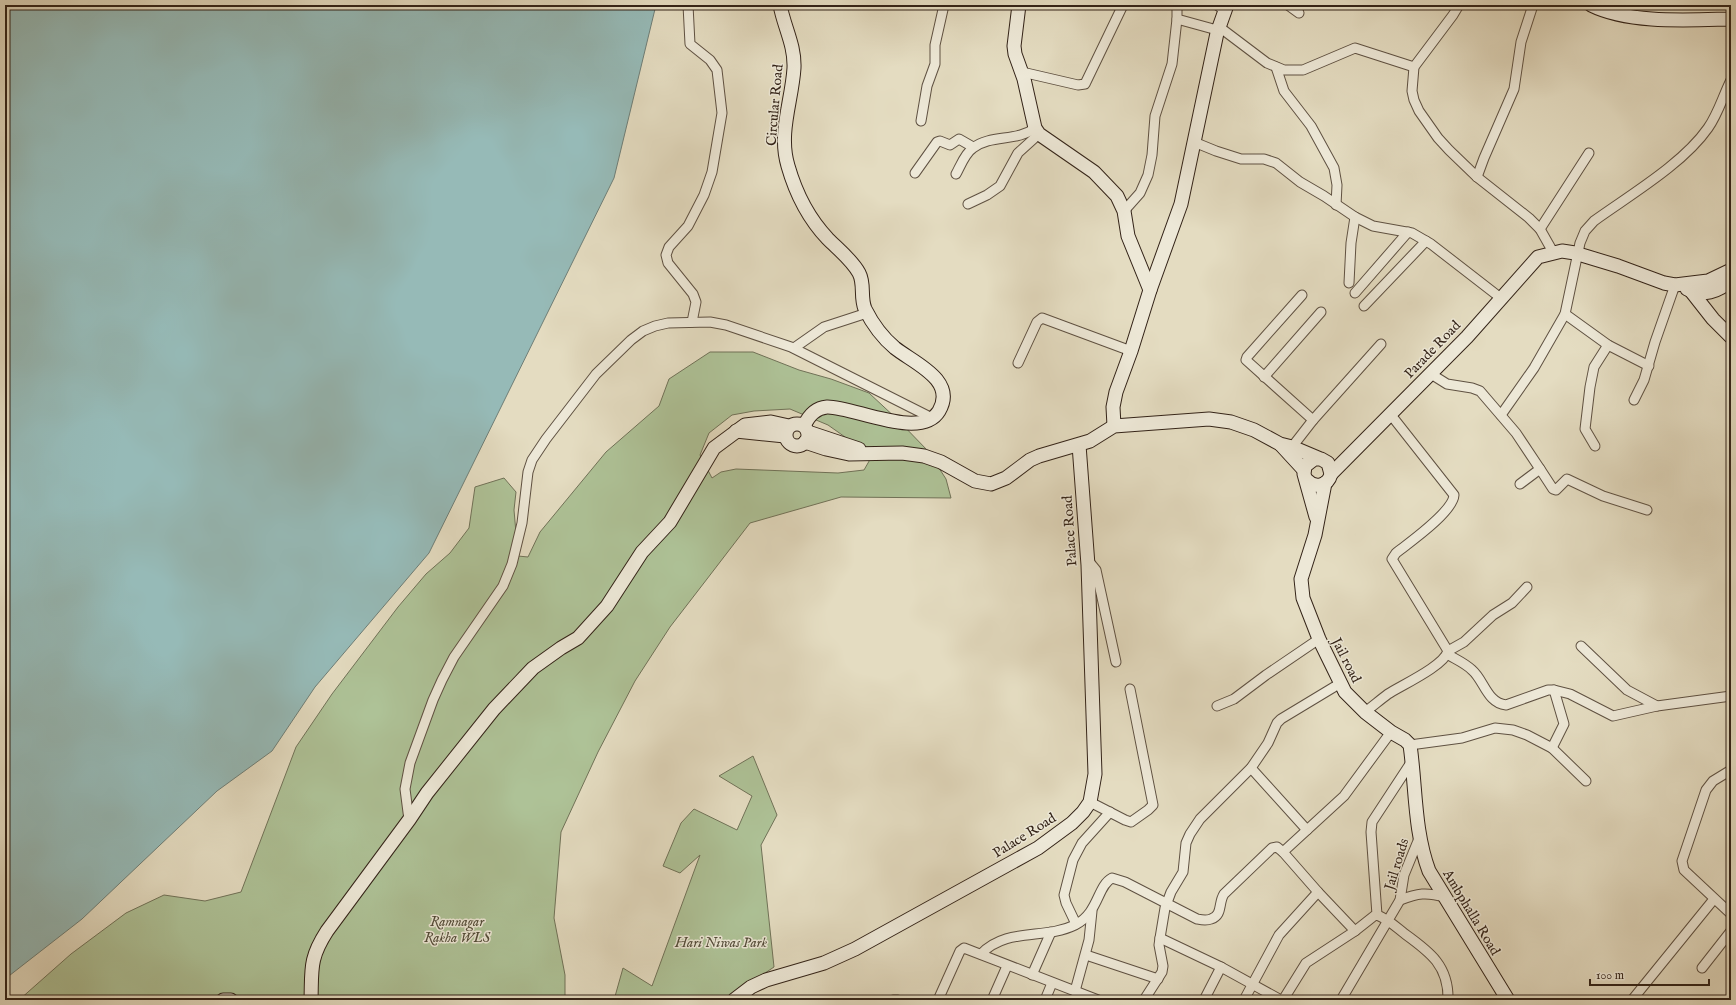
<svg xmlns="http://www.w3.org/2000/svg" width="1736" height="1005" font-family="'IM FELL English',serif">
<style>
.green{fill:#aec297;stroke:#707258;fill-rule:evenodd}
.water{fill:#96bab7;stroke:#6e7e77}
.lines{fill:none;stroke-linecap:round;stroke-linejoin:round}
.street-casing{stroke:#5f5142;stroke-width:11}
.secondary-casing{stroke:#332318;stroke-width:15}
.street{stroke:#ede8d7;stroke-width:9}
.secondary{stroke:#ede8d7;stroke-width:13}
.labels{text-anchor:middle;stroke-width:3;stroke-linejoin:round;paint-order:stroke}
.street-label{font-size:14px;fill:#332318;stroke:#ede8d7}
.park-label{font-size:14px;font-style:italic;fill:#524b38;stroke:#ede8d7}
</style>
<rect width="100%" height="100%" fill="#e4dcc1"/>
<filter id="stains"><feTurbulence type="fractalNoise" baseFrequency=".005" numOctaves="4"/><feColorMatrix values="0 0 0 0 .2 0 0 0 0 .09 0 0 0 0 .02 0 0 0 .5 -.17"/></filter>
<radialGradient id="worn" r=".72"><stop offset=".6" stop-color="#630" stop-opacity="0"/><stop offset="1" stop-color="#630" stop-opacity=".3"/></radialGradient>
<g class="green">
<path d="M710,352h43l46,18 32,9 38,14 29,27 30,31 18,28 5,19 -110,-1 -91,26 -43,56 -37,48 -35,54 -37,71 -37,80 -7,86 11,57v25h-546l52,-46 55,-41 38,-18 41,6 36,-9 55,-145 36,-53 66,-87 28,-33 24,-21 19,-25 6,-41 29,-9 12,14 -2,18 4,46 10,1 12,-25 66,-80 53,-46 10,-27zM790,409l38,16 44,31 -8,14 -26,3 -102,-4 -15,3 -9,6 -12,-23 9,-22 23,-18 22,-4z"/>
<polygon points="753,756 777,815 761,845 774,967 725,1000 614,1000 623,968 652,986 700,855 680,873 663,866 681,823 694,809 737,830 752,796 719,776"/>
</g>
<polygon class="water" points="5,5 656,5 614,178 429,553 315,687 272,751 217,791 82,919 5,979"/>
<g class="lines">
<g class="street-casing">
<g id="street">
<polyline points="688,5 690,44 710,60 717,70 722,113 712,172 704,195 688,226 669,247 666,255 668,263 693,294 696,302 692,322"/>
<polyline points="1177,5 1177,19 1217,30"/>
<polyline points="1217,5 1224,10"/>
<polyline points="1288,5 1299,13"/>
<polyline points="1459,5 1453,15 1414,67 1412,91 1414,100 1419,111 1438,138 1449,150 1477,177 1529,218 1540,229 1553,252"/>
<polyline points="1218,26 1267,63 1284,70 1303,70 1355,48 1414,67"/>
<polyline points="1276,67 1284,91 1311,126 1334,168 1337,185 1336,205"/>
<polyline points="1022,72 1078,85 1085,84 1123,5"/>
<polyline points="921,121 927,86 935,64 935,45 944,5"/>
<polyline points="1194,142 1216,151 1241,159 1264,159 1276,163 1300,182 1324,196 1355,217 1373,226 1412,233 1431,244 1502,299"/>
<polyline points="915,173 937,142 940,141 950,145 959,139 973,147"/>
<path d="M956,174c4,-7 9,-21 17,-26 18,-14 44,-6 62,-20"/>
<polyline points="1477,177 1484,158 1514,89 1521,42 1533,5"/>
<polyline points="968,204 987,195 1000,186 1018,153 1039,134"/>
<polyline points="1124,211 1140,193 1148,175 1152,155 1155,116 1172,64 1177,19"/>
<polyline points="1540,229 1589,153"/>
<polyline points="1349,283 1351,243 1355,217"/>
<polyline points="1355,293 1408,232"/>
<polyline points="1302,295 1247,357 1246,360 1313,420"/>
<polyline points="1364,306 1426,241"/>
<polyline points="1565,314 1608,345 1649,366"/>
<polyline points="794,348 824,327 867,313"/>
<polyline points="1018,363 1037,322 1042,318 1131,351"/>
<polyline points="1431,374 1447,384 1472,388 1480,391 1516,433 1540,469 1520,484"/>
<polyline points="1264,377 1321,312"/>
<polyline points="1634,400 1644,380 1655,342 1675,285"/>
<path d="M1391,415l63,80c-1,17 -44,47 -58,58l-4,6 56,92"/>
<path d="M1501,415l33,-47 31,-54 15,-71 5,-12 9,-10c36,-26 89,-57 114,-93 10,-14 15,-32 23,-48"/>
<polyline points="1595,446 1585,429 1590,387 1594,367 1608,345"/>
<polyline points="1292,447 1313,420 1381,344"/>
<polyline points="1540,469 1553,489 1556,490 1567,479 1603,496 1647,510"/>
<polyline points="1087,559 1096,570 1116,662"/>
<polyline points="1581,646 1627,690 1657,706"/>
<path d="M1447,654c8,5 18,9 25,16 12,10 15,33 34,35l42,-15h6l16,4 43,22 44,-10 74,-10"/>
<polyline points="1217,706 1234,699 1266,675 1319,639"/>
<path d="M1365,712c8,-6 15,-12 23,-18 14,-9 56,-28 60,-43l16,-9 29,-27 19,-12 15,-16"/>
<polyline points="1410,745 1462,738 1495,728 1513,730 1527,735 1552,748 1586,781"/>
<polyline points="1552,748 1564,724 1554,690"/>
<polyline points="1251,768 1307,830"/>
<polyline points="1731,770 1713,781 1706,790 1682,861 1684,870 1731,914"/>
<polyline points="1090,802 1125,820 1131,822 1148,810 1153,805 1130,689"/>
<polyline points="409,820 405,789 410,763 433,700 442,680 454,657 503,586 512,564 522,523 528,472 532,460 546,439 596,374 631,340 643,331 655,326 668,323 710,322 726,325 791,347 932,418"/>
<path d="M1400,900c18,-7 26,-8 45,-3"/>
<polyline points="1377,915 1371,832 1372,822 1412,761"/>
<polyline points="1076,924 1066,903 1064,895 1073,860 1082,843 1110,812"/>
<path d="M1355,931l19,-15 3,-1c11,4 19,12 28,19 25,18 44,32 43,66"/>
<polyline points="1160,938 1221,967 1281,1000"/>
<path d="M981,954c26,-27 63,-14 94,-29 24,-12 22,-39 37,-47l13,4 72,37c5,1 9,2 14,0 12,-4 7,-16 13,-25l48,-46 5,-1 6,5"/>
<polyline points="1086,955 1158,979"/>
<polyline points="1702,968 1731,931"/>
<polyline points="1032,975 1051,932"/>
<polyline points="1075,991 1089,940 1092,911"/>
<polyline points="893,1000 898,1000"/>
<polyline points="938,1000 960,951 964,948 1098,1000"/>
<polyline points="992,1000 1007,966"/>
<polyline points="1045,1000 1052,983"/>
<polyline points="1144,1000 1162,972 1163,966 1159,945 1160,938 1165,908 1171,892 1183,872 1186,843 1190,834 1200,819 1251,768 1268,743 1277,723 1281,719 1339,684"/>
<polyline points="1204,1000 1221,967"/>
<polyline points="1244,1000 1279,935 1318,892"/>
<polyline points="1283,1000 1306,963 1355,931 1318,892 1283,852 1344,796 1391,732"/>
<polyline points="1341,1000 1400,900 1404,875 1420,836"/>
<polyline points="1632,1000 1714,899"/>
</g>
</g>
<g class="secondary-casing">
<g id="secondary">
<path d="M780,5c4,22 15,40 14,63 -2,33 -16,65 -6,98 8,28 20,52 40,73 10,10 24,21 31,34 6,11 1,24 6,36 7,14 18,29 30,39 19,15 62,32 44,63 -18,30 -87,-5 -112,-4 -12,1 -19,10 -23,19"/>
<polyline points="1019,5 1014,46 1015,54 1024,79 1035,128 1039,134 1094,172 1117,196 1124,211 1128,236 1150,290"/>
<path d="M1591,5c38,19 97,15 140,14"/>
<path d="M1687,289c15,8 32,3 44,-9"/>
<polyline points="1691,291 1713,319 1731,337"/>
<circle cx="797" cy="435" r="11"/>
<polyline points="1114,426 1113,407 1116,392 1131,351 1150,290 1181,204 1217,33 1227,5"/>
<polyline points="736,431 785,436"/>
<polyline points="808,432 859,449"/>
<polyline points="805,442 826,449 849,454 902,453 924,456 941,462 975,481 991,484 1006,478 1030,460 1039,456 1090,441 1114,426 1209,419 1231,422 1254,430 1280,444 1292,447 1318,458"/>
<polyline points="1281,445 1304,470"/>
<polyline points="1331,474 1467,337 1538,257 1562,251 1575,253 1618,266 1664,283 1675,285 1708,281 1731,270"/>
<path d="M1307,480c8,9 21,6 24,-6l-3,-11 -7,-4h-7l-9,7 -1,8 12,43"/>
<path d="M1325,483l-10,52 -14,44 2,19 16,41 26,53 20,20 26,20 14,8 5,5c6,42 4,86 19,126l79,129"/>
<polyline points="223,1000 231,1000"/>
<path d="M311,1000c1,-31 -2,-41 16,-69l82,-111 18,-27 67,-84 39,-41 28,-20 17,-10 29,-32 35,-54 28,-30 44,-74 31,-23 26,-3 18,4"/>
<polyline points="734,1000 751,987 766,980 824,963 855,949 1038,848 1072,823 1083,812 1090,802 1095,774 1088,565 1079,445"/>
</g>
</g>
<use href="#street" class="street"/>
<use href="#secondary" class="secondary"/>
</g>
<g class="labels">
<g class="street-label">
<text transform="translate(774 105) rotate(-85)" y="5">Circular Road</text>
<text transform="translate(1432 349) rotate(-46)" y="5">Parade Road</text>
<text transform="translate(1069 531) rotate(-94)" y="5">Palace Road</text>
<text transform="translate(1347 660) rotate(63)" y="5">Jail road</text>
<text transform="translate(1024 835) rotate(-32)" y="5">Palace Road</text>
<text transform="translate(1396 864) rotate(-73)" y="5">Jail roads</text>
<text transform="translate(1472 912) rotate(59)" y="5">Ambphalla Road</text>
</g>
<g class="park-label">
<text x="457" y="926">Ramnagar<tspan x="457" dy="16">Rakha WLS</tspan></text>
<text x="721" y="947">Hari Niwas Park</text>
</g>
</g>
<rect width="1736" height="1005" fill="none" stroke="#e4dcc1" stroke-width="20"/>
<rect x="6" y="6" width="1724" height="993" fill="none" stroke="#332318" stroke-width="2"/>
<rect x="10" y="10" width="1716" height="985" fill="none" stroke="#332318"/>
<path d="M1590 979v6h119v-6" fill="none" stroke="#332318" stroke-width="2"/>
<text x="1596" y="979" font-size="12" fill="#332318" stroke="#ede8d7" stroke-width="3" paint-order="stroke">100 m</text>
<rect width="100%" height="100%" filter="url(#stains)"/>
<rect width="100%" height="100%" fill="url(#worn)"/>
</svg>
